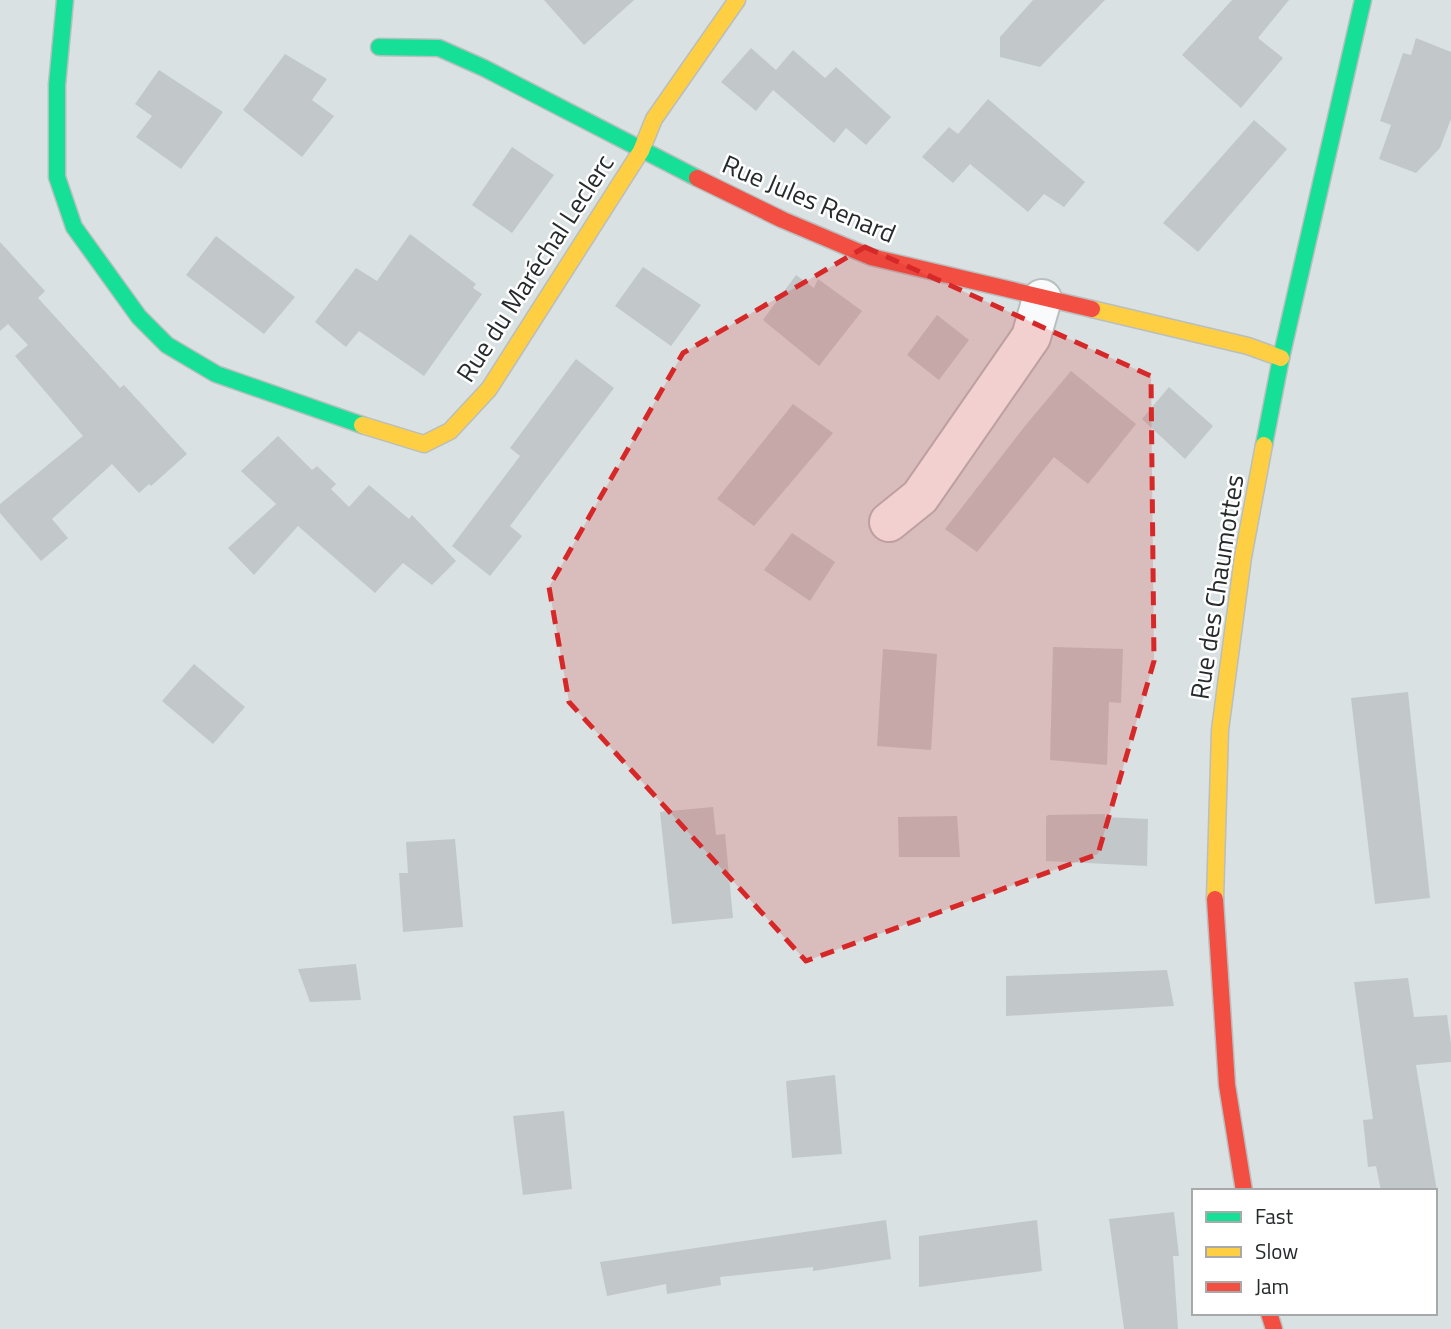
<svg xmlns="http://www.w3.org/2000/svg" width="1451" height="1329" font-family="'Titillium Web',sans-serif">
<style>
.building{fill:#c2c8c9}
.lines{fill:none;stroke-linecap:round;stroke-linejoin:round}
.street-casing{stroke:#b9bebe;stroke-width:42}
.fast-casing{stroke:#b9bebe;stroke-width:19}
.slow-casing{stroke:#b9bebe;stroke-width:19}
.jam-casing{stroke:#b9bebe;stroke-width:19}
.street{stroke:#f9fafb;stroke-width:38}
.fast{stroke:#16e098;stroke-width:16}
.slow{stroke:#ffcf43;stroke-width:16}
.jam{stroke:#f24e42;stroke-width:16}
.marked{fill:#d62828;fill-opacity:0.2;stroke:#d62828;stroke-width:5;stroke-dasharray:14 9;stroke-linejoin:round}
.labels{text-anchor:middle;stroke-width:5;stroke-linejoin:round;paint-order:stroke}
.street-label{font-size:26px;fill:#252a2b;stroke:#fff}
</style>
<rect width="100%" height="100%" fill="#dae1e2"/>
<g class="building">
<polygon points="544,0 634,0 584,45"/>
<polygon points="1033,0 1105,0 1040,67 1000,57 1000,37"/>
<polygon points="1232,0 1289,0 1258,38 1283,58 1241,108 1182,55"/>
<polygon points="1416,38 1451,52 1451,119 1440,148 1416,173 1379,159 1391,125 1380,121 1403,53 1411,55"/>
<polygon points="751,48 776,70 793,50 825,78 836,67 891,117 866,145 846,128 834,143 773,90 756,111 721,82"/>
<polygon points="285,54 327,79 312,100 334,116 302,157 243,110"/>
<polygon points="159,70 223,112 181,169 136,137 152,116 135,104"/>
<polygon points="988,99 1085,182 1064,207 1044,194 1028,212 970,164 953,183 922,157 949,127 958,134"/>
<polygon points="1254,120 1287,149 1198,252 1163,223"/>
<polygon points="512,147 554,175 512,233 472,205"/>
<polygon points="410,234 476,284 473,288 482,294 424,376 359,331 346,347 315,322 356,268 377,281"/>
<polygon points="216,236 295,297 264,334 186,275"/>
<polygon points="0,242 45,291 38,298 120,388 124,385 187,454 151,486 149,484 139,493 112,464 52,519 68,538 41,561 0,513 0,504 83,436 15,356 28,345 8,324 0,331"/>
<polygon points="643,267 701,305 671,346 615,306"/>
<polygon points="796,275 814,288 818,279 862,311 819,366 763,320"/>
<polygon points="937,315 969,340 939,380 907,355"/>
<polygon points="576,359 614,388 510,526 522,536 490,576 452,546 520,456 510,448"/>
<polygon points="1071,371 1136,424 1088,484 1054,457 977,552 945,529 1025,426"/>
<polygon points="1169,387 1213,426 1185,459 1142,419"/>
<polygon points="793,404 833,433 754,526 717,499"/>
<polygon points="278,436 312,470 317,466 336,484 331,489 349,507 369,485 409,519 412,515 456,561 432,585 403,563 375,593 298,526 254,575 228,548 276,504 241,471"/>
<polygon points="792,533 835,562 810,601 764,570"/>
<polygon points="1053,647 1123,649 1121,703 1109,702 1107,765 1050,760"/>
<polygon points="883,649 937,654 931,750 877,746"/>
<polygon points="194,664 245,707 213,744 162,701"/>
<polygon points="1408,692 1430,898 1375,904 1351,698"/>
<polygon points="713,807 716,835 725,834 733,918 672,924 660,812"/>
<polygon points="1105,814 1105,817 1148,819 1147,866 1046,861 1046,817 1048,815"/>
<polygon points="957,816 960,857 899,857 898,817"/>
<polygon points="455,839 463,927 403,932 399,873 408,873 406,842"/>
<polygon points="356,964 361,1000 310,1002 298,969"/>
<polygon points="1167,970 1174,1006 1006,1016 1006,976"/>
<polygon points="1408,978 1414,1017 1447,1015 1451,1044 1451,1062 1416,1065 1437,1191 1381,1191 1376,1166 1368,1167 1363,1120 1373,1119 1354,982"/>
<polygon points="835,1075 842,1154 792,1158 786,1081"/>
<polygon points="564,1111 572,1189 523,1195 513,1116"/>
<polygon points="1174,1212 1179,1256 1173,1256 1178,1329 1124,1329 1109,1219"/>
<polygon points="886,1220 891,1259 813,1271 813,1267 720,1277 721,1285 667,1294 666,1284 607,1296 600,1262"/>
<polygon points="1037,1220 1042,1271 919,1287 919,1236"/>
</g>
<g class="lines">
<g class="street-casing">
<polyline id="street" points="889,522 920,497 1031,337 1042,299"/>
</g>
<g class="fast-casing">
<g id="fast">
<polyline points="65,0 57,85 57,177 74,227 139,317 167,345 216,374 362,425"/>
<polyline points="379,47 439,48 484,68 697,178"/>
<polyline points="1264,445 1281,358 1363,0"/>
</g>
</g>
<g class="slow-casing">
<g id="slow">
<polyline points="1092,309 1248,346 1281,358"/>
<polyline points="362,425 424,444 450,431 489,389 641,151 654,119 737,0"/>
<polyline points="1215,899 1220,730 1243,557 1264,445"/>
</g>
</g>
<g class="jam-casing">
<g id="jam">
<polyline points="697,178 783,220 871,257 1092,309"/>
<polyline points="1215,899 1227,1085 1244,1191"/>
<polyline points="1269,1313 1274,1329"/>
</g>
</g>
<use href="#street" class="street"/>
<use href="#fast" class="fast"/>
<use href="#slow" class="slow"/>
<use href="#jam" class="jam"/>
</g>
<path class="marked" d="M865,247l286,129 3,285 -56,193 -292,107 -237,-259 -20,-115 134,-234z"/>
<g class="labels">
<g class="street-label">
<text transform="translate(809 199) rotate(23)" y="9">Rue Jules Renard</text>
<text transform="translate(535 268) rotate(-57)" y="9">Rue du Maréchal Leclerc</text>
<text transform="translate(1217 587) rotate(-81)" y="9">Rue des Chaumottes</text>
</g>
</g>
<rect x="1192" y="1189" width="245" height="126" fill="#ffffff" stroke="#a8aaaa" stroke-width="2"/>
<rect x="1206" y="1212" width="35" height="10" fill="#16e098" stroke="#a8aaaa" stroke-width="2"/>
<text x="1255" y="1224" font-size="21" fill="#252a2b">Fast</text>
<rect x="1206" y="1247" width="35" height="10" fill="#ffcf43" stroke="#a8aaaa" stroke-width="2"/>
<text x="1255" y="1259" font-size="21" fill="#252a2b">Slow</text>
<rect x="1206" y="1282" width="35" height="10" fill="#f24e42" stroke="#a8aaaa" stroke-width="2"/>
<text x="1255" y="1294" font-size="21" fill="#252a2b">Jam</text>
</svg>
